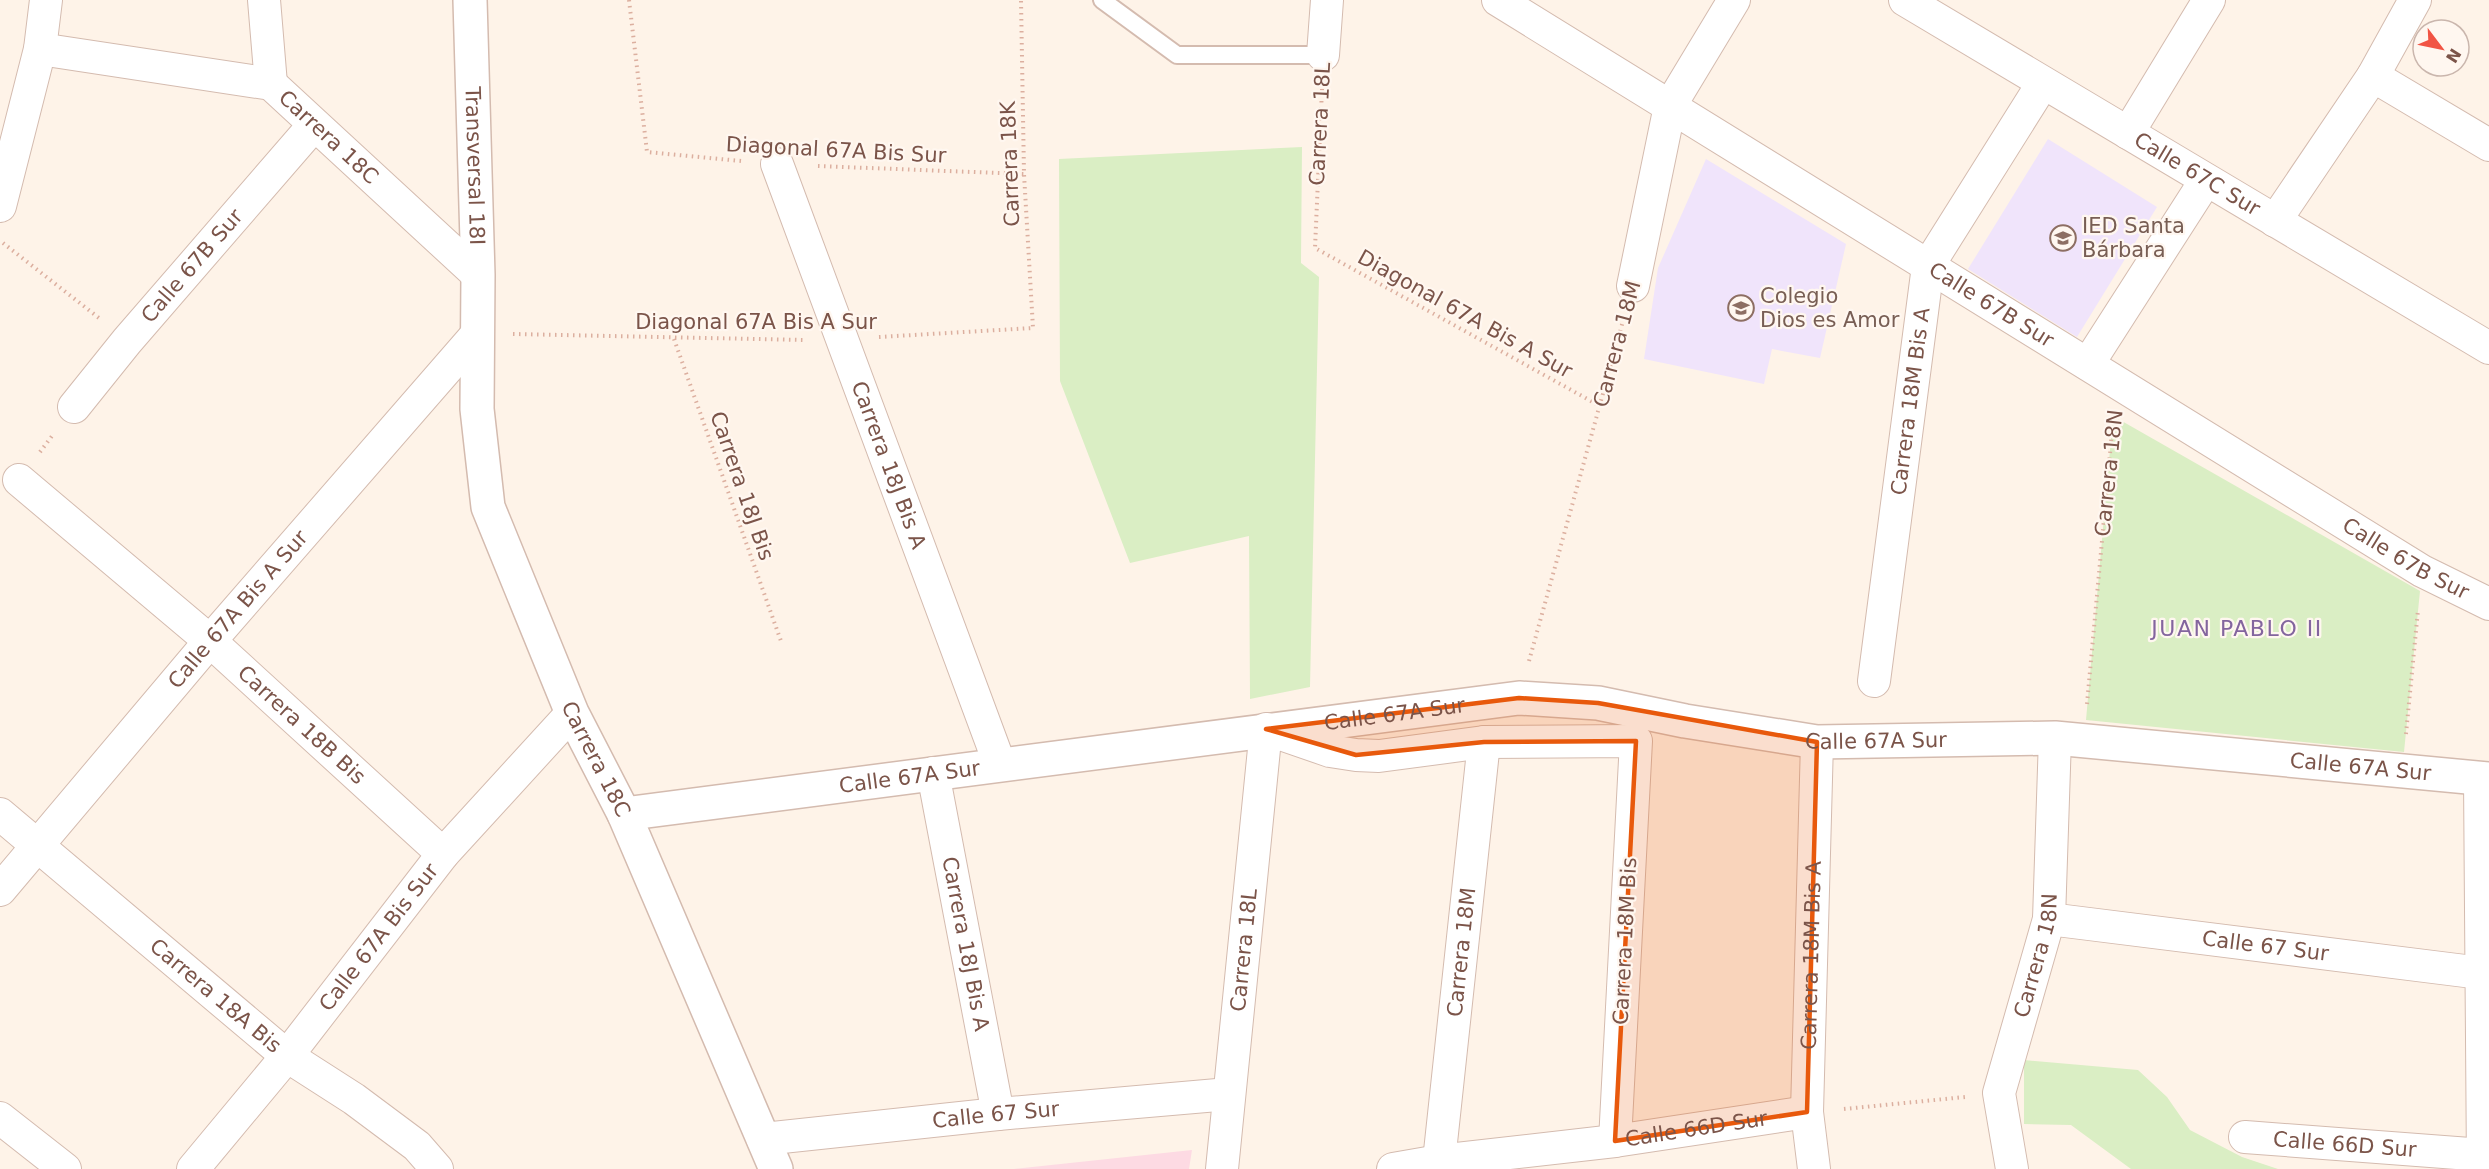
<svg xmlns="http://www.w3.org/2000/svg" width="2489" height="1169" font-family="'DejaVu Sans',sans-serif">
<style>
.education{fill:#f0e4fb}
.medical{fill:#fddae3}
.green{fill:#daeec4}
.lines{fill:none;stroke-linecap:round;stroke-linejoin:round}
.service-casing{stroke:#d4bbaf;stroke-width:20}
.minor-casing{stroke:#d4bbaf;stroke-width:34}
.tertiary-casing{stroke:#d4bbaf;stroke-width:36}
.path{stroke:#dcaf9f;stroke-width:4;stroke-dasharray:1.5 4.5;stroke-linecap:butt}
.service{stroke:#fff;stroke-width:16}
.minor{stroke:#fff;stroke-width:32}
.tertiary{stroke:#fff;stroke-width:33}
.marked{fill:#e8590c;fill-opacity:0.2;stroke:#e8590c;stroke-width:4.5;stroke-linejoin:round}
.labels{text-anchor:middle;stroke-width:4.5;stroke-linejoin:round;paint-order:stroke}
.street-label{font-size:21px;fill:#7b5449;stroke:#fff7f0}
.education-label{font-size:21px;fill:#785e54;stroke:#fff7f0;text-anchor:start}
.neighbourhood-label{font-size:22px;letter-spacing:1.5px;fill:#83659e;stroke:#fff7f0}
</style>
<rect width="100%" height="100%" fill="#fef3e8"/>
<g class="education">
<polygon points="2048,139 2157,207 2077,337 1968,269"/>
<polygon points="1706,159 1846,244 1820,358 1772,349 1764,384 1644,359 1658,268"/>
</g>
<polygon class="medical" points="1192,1150 1189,1169 1014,1169"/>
<g class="green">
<polygon points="1302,147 1301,263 1319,277 1310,687 1250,699 1249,536 1130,563 1060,381 1059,159"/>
<polygon points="2113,416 2420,591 2404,752 2086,720"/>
<polygon points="2024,1060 2138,1070 2167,1097 2190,1130 2242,1157 2278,1169 2131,1169 2071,1125 2024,1124"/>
</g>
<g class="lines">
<g class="service-casing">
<polyline id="service" points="1102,0 1177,55 1323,55"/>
</g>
<g class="minor-casing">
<g id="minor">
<polyline points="264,0 271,84"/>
<path id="s1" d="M1498,0l924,571 67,33"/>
<path id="s2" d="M1905,0l584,348"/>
<path id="s3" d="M40,49l231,35 207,191"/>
<polyline points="1323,55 1327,0"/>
<polyline points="2373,76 2489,145"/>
<polyline points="2128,133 2209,0"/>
<path id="s4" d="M777,164l223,601"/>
<polyline points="0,206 40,49 46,0"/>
<polyline points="2275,221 2373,76 2415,0"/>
<polyline points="1633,286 1670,106 1734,0"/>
<polyline points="2088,364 2206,180"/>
<path id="s5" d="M74,407l53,-66 187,-216"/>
<path id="s6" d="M19,480l191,161 233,213"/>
<path id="s7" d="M1874,681l54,-415 115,-183"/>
<path id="s8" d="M933,773l65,341"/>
<polyline points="2480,778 2483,1169"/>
<path id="s9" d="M0,814l287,242 67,43 63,47 20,23"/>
<path id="s10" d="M0,890l210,-249 268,-308"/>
<path id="s11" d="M2049,919l432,54"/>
<polyline points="0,1118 65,1169"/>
<path id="s12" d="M2245,1137l238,18"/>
<path id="s13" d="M763,1139l235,-25 231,-20"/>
<path id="s14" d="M1439,1161l45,-419"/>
<path id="s15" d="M193,1169l94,-113 156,-202 129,-141"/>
<path id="s16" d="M1222,1169l44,-440 64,22 26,4 23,1 105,-14 152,-1 -21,400"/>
<path id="s17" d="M1393,1169l46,-8 176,-20 192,-29"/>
<path id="s18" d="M1814,1169l-7,-57 10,-370"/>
<path id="s19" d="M2012,1169l-13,-76 50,-174 6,-181"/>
</g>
</g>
<g class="tertiary-casing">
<g id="tertiary">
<path id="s20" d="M470,0l8,275 -1,134 11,98 84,206 52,101 152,355"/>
<path id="s21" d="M624,814l895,-116 79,5 87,18 132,21 238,-4 434,41"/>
</g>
</g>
<g class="path">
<polyline points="629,0 647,152 741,161"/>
<polyline points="1322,89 1315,248 1600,406"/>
<polyline points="818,166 1024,174"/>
<polyline points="3,243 99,318"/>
<polyline points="513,334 803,340"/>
<polyline points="879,337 1033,328 1024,174 1021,0"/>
<polyline points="674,339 782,644"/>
<polyline points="40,452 52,436"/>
<polyline points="1529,661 1623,321"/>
<polyline points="2087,704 2113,421"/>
<polyline points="2406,734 2418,610"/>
<polyline points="1844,1109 1965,1097"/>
</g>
<use href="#service" class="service"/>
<use href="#minor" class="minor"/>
<use href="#tertiary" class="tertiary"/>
</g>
<path class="marked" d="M1519,698l79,5 219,39 -10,370 -192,29 21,-400 -152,1 -128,13 -90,-26z"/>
<defs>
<g id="school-ring" transform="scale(1.35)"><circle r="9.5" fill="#fff7f0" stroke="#8d6e63" stroke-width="1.5"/><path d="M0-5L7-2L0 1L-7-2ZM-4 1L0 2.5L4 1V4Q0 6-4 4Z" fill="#8d6e63"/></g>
</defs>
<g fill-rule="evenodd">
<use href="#school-ring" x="2063" y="238"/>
<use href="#school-ring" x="1741" y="308"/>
</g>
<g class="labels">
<g class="street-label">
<text transform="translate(1320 124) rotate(-87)" y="7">Carrera 18L</text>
<text dy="7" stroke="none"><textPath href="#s3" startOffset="312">Carrera 18C</textPath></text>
<text transform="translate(836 150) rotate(3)" y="7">Diagonal 67A Bis Sur</text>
<text transform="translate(1010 164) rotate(-92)" y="7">Carrera 18K</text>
<text dy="7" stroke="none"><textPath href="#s20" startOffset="166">Transversal 18I</textPath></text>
<text dy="7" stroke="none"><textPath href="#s2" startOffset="340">Calle 67C Sur</textPath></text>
<text dy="7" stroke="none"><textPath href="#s5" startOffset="184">Calle 67B Sur</textPath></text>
<text dy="7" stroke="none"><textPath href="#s1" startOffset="580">Calle 67B Sur</textPath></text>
<text transform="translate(1465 314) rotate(29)" y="7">Diagonal 67A Bis A Sur</text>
<text x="756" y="329">Diagonal 67A Bis A Sur</text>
<text transform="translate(1617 344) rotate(-75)" y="7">Carrera 18M</text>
<text dy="7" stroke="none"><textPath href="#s7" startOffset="282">Carrera 18M Bis A</textPath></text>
<text dy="7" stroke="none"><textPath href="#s4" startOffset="321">Carrera 18J Bis A</textPath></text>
<text transform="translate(2109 473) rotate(-84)" y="7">Carrera 18N</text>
<text transform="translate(742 486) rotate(71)" y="7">Carrera 18J Bis</text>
<text dy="7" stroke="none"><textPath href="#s1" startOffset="1066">Calle 67B Sur</textPath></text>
<text dy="7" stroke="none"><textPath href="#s10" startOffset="368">Calle 67A Bis A Sur</textPath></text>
<text dy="7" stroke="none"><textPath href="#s21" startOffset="777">Calle 67A Sur</textPath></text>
<text dy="7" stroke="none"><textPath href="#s6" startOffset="374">Carrera 18B Bis</textPath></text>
<text dy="7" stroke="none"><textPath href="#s21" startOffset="1263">Calle 67A Sur</textPath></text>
<text dy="7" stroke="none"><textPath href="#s20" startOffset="782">Carrera 18C</textPath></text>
<text dy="7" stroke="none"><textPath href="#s21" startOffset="1749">Calle 67A Sur</textPath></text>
<text dy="7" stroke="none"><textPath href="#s21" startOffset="288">Calle 67A Sur</textPath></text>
<text dy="7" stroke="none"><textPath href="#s15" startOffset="297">Calle 67A Bis Sur</textPath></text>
<text transform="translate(1625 941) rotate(-87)" y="7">Carrera 18M Bis</text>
<text dy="7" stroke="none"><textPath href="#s8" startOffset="174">Carrera 18J Bis A</textPath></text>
<text dy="7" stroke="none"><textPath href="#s11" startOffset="218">Calle 67 Sur</textPath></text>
<text dy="7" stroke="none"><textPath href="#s16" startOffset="220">Carrera 18L</textPath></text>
<text dy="7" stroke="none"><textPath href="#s14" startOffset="210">Carrera 18M</textPath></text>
<text dy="7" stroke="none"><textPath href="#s19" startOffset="220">Carrera 18N</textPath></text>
<text dy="7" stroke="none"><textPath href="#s18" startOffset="214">Carrera 18M Bis A</textPath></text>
<text dy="7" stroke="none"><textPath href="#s9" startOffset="282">Carrera 18A Bis</textPath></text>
<text dy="7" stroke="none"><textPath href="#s13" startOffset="234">Calle 67 Sur</textPath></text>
<text dy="7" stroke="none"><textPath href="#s17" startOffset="306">Calle 66D Sur</textPath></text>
<text dy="7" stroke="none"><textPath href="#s12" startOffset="100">Calle 66D Sur</textPath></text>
</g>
<g class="education-label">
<text x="2082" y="233">IED Santa<tspan x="2082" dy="24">Bárbara</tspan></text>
<text x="1760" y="303">Colegio<tspan x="1760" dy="24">Dios es Amor</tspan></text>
</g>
<g class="neighbourhood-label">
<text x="2237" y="636">JUAN PABLO II</text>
</g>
</g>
<g transform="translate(2441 48) rotate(122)"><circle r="28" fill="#fff7f0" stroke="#cab6ad" stroke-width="1.5"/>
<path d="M0-4.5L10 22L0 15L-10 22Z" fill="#f15444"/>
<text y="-9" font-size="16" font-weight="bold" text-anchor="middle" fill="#7b5449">N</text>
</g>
</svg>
